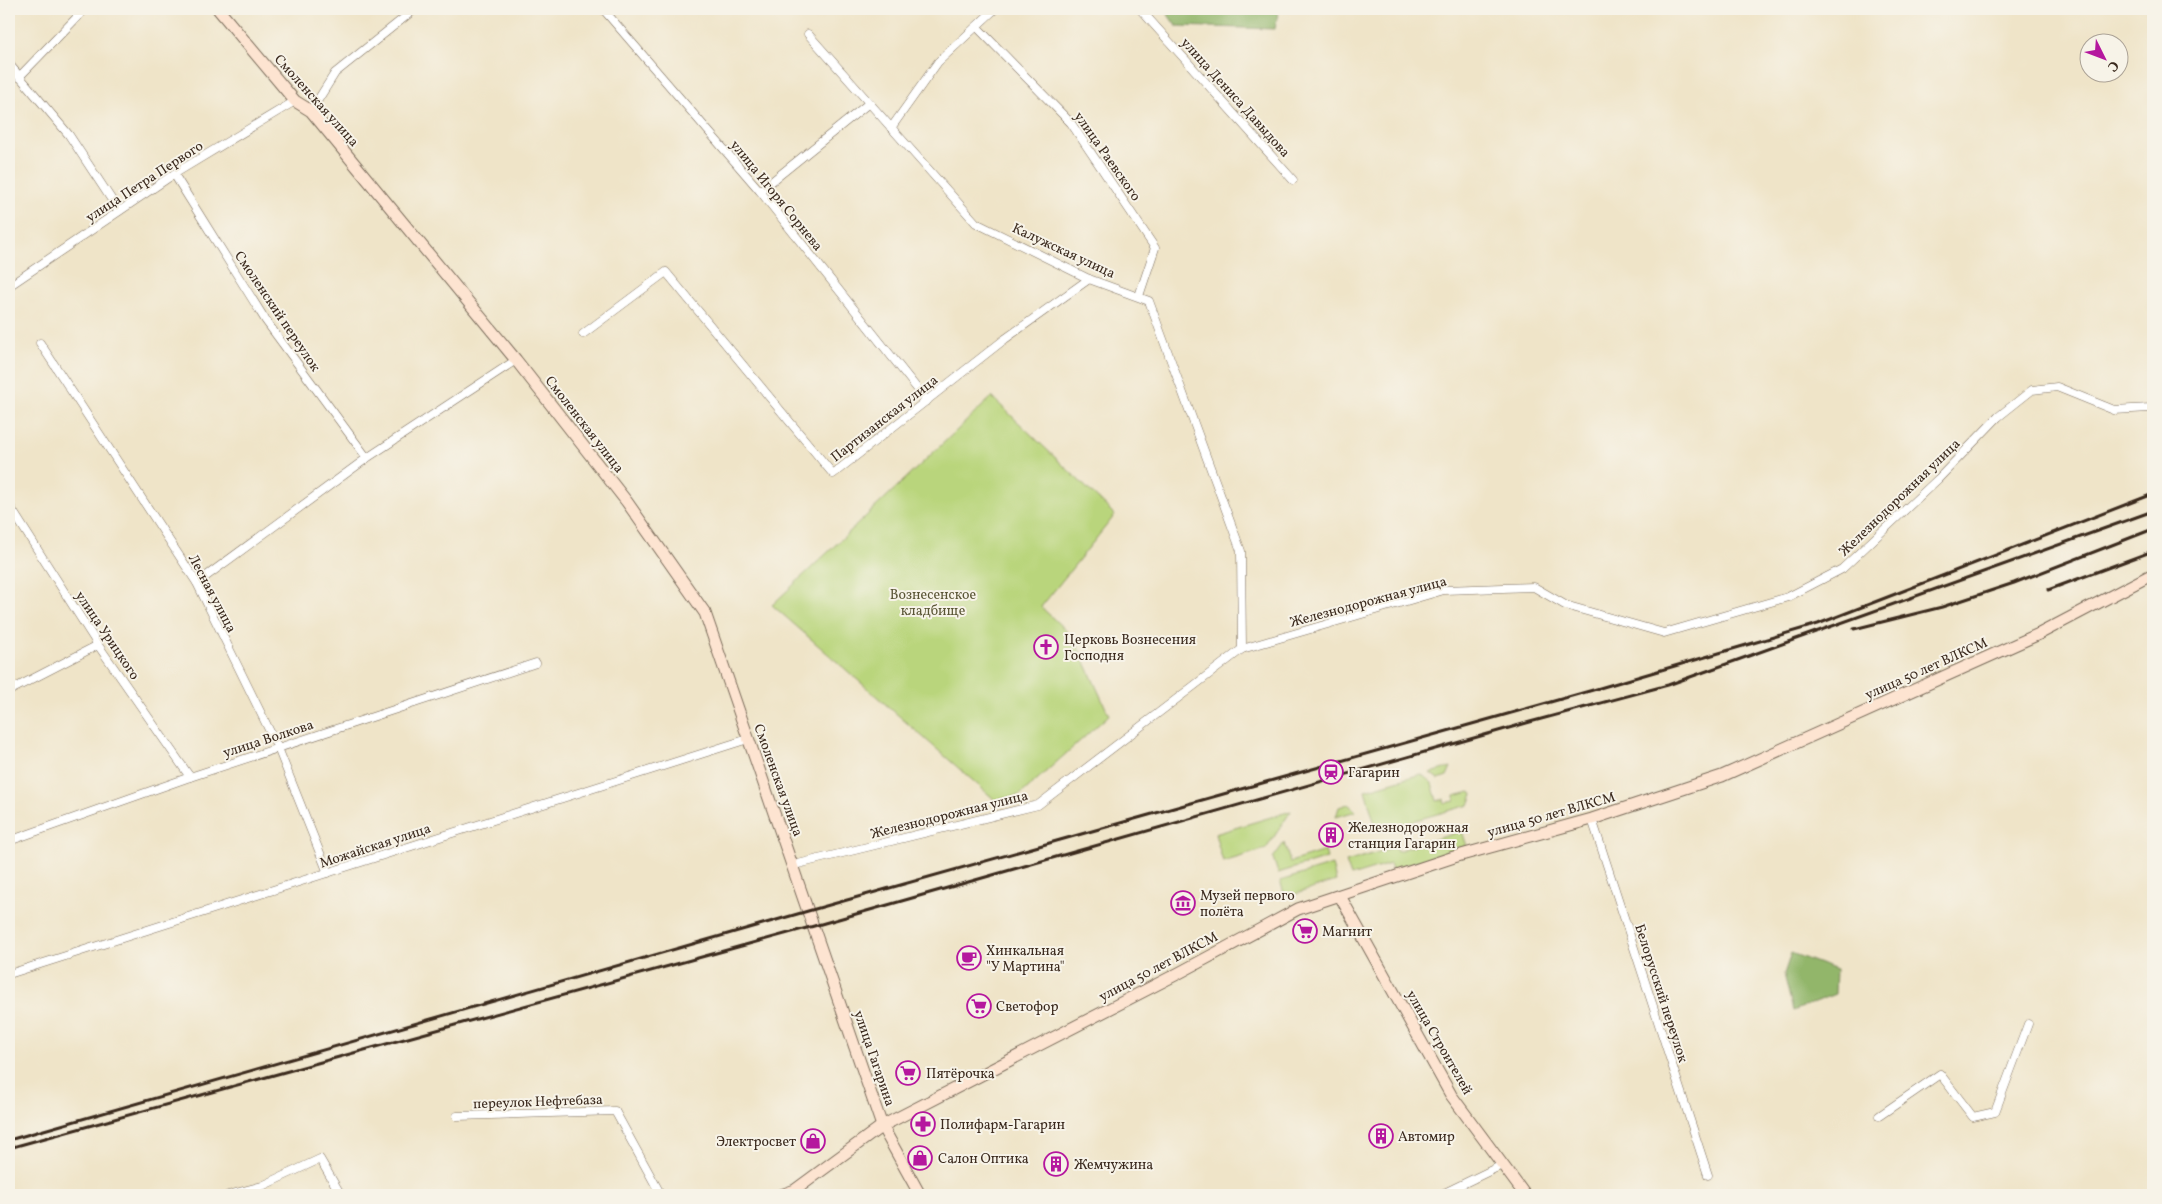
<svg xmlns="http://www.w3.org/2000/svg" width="2162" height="1204" font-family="Vollkorn,serif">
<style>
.green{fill:#b9d57b;stroke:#7a804c}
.forest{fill:#92b66b;stroke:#667044}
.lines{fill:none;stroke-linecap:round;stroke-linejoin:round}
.street-casing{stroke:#7a6b5a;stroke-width:9}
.secondary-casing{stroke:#7a6b5a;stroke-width:13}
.street{stroke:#fff;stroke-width:8}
.secondary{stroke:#fde4d1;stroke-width:11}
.rail{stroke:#3b2a1e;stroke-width:3}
.labels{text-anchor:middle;stroke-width:4;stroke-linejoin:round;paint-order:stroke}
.street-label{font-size:14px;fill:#3b2a1e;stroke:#f7f3e8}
.park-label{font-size:14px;fill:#5a5535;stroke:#f7f3e8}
.poi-label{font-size:14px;fill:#3b2a1e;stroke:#f7f3e8;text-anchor:start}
</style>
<rect width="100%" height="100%" fill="#f7f3e8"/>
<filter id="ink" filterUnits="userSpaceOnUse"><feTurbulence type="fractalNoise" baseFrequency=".02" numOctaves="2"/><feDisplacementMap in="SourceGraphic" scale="10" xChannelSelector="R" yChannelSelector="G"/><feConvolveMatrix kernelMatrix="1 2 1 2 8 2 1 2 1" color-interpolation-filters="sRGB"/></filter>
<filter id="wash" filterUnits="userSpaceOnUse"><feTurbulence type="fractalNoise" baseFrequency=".0096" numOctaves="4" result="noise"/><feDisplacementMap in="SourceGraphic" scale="20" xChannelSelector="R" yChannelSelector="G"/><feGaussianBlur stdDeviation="1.12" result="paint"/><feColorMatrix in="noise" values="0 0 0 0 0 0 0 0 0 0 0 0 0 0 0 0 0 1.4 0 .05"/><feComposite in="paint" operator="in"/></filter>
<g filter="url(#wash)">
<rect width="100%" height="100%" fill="#efe4c8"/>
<g class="green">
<polygon points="992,397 1115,515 1041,607 1074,638 1109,715 1020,795 995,800 772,605"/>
<polygon points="1451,767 1447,776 1438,779 1430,773"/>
<polygon points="1421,774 1432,783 1437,801 1444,799 1445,803 1455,801 1454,796 1470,792 1473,794 1469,805 1377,831 1365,790"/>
<polygon points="1348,804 1356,811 1336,817 1339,807"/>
<polygon points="1291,811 1266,849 1223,862 1215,834"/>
<polygon points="1462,831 1467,846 1392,869 1390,864 1351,876 1346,862 1395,847 1397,851"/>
<polygon points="1284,843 1290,862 1325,851 1327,858 1278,873 1273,858"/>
<polygon points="1332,865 1336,881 1289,896 1284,893 1280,881"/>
</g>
<g class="forest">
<polygon points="1164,9 1279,9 1275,29 1176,26"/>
<polygon points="1791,953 1836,970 1835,994 1793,1011 1784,974"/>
</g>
</g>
<g filter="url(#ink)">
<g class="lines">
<g class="street-casing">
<g id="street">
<polyline points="603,9 760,191 927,401"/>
<polyline points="1140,9 1293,180"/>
<polyline points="977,27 1071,123 1155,248 1139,296"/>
<polyline points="808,34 976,223 1089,279 1149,301 1241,551 1242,649"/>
<polyline points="9,64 69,135 119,211"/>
<polyline points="19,77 85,9"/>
<polyline points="311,111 335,73 415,9"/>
<polyline points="891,128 938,62 995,9"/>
<polyline points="174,174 266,321 367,458"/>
<polyline points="760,191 869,103"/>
<polyline points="9,286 174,174 295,101"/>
<polyline points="583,334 666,272 833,474 1005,339 1089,279"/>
<polyline points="40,343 197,583 278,748 328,873"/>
<polyline points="9,505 98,645 190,777"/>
<polyline points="197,583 367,458 516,360"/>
<polyline points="9,691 98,645"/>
<polyline points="1592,819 1708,1175"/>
<polyline points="9,841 190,777 536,663"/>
<polyline points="794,865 1038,805 1242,649 1444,590 1534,587 1565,605 1664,633 1788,597 1842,569 1938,479 1998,417 2032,390 2057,387 2114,410 2150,408 2153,404"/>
<polyline points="9,974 748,739"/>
<polyline points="457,1116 615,1111 661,1195"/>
<polyline points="1879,1116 1940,1074 1973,1117 1995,1112 2028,1024"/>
<polyline points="228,1195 262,1186 320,1159 341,1195"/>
<polyline points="1440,1195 1502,1165"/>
</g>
</g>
<g class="secondary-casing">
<g id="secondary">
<polyline points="218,9 295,101 311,111 516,360 627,502 705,613 882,1126 920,1195"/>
<polyline points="1340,896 1451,1095 1525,1195"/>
<polyline points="781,1195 795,1190 882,1126 1179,973 1298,909 1454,857 1592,819 1722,776 2039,634 2153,574"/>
</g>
</g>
<use href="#street" class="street"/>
<use href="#secondary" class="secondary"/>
<g class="rail">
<polyline points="2048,590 2153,551"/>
<polyline points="1854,629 1942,607 2014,583 2153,529"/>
<polyline points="9,1140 808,911 1593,690 1818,624 2153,494"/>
<polyline points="9,1148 814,926 1530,722 1668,685 2153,511"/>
</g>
</g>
</g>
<defs>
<g id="church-ring" transform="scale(1.25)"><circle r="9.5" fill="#f7f3e8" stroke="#b5179e" stroke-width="1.5"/><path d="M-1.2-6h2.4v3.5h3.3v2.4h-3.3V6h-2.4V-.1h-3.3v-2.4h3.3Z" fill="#b5179e"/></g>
<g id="station-ring" transform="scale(1.25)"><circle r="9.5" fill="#f7f3e8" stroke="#b5179e" stroke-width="1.5"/><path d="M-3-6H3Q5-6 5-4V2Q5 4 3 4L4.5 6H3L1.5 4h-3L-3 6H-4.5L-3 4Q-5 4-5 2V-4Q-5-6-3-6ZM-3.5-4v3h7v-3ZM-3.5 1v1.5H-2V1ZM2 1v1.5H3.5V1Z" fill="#b5179e"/></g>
<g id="building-ring" transform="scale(1.25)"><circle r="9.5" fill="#f7f3e8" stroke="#b5179e" stroke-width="1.5"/><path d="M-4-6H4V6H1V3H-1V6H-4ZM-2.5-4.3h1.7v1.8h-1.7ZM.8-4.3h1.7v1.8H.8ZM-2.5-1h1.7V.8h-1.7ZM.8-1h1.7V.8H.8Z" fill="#b5179e"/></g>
<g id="museum-ring" transform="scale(1.25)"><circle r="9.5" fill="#f7f3e8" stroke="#b5179e" stroke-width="1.5"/><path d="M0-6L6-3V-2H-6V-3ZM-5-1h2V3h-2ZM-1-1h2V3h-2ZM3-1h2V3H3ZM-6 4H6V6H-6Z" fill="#b5179e"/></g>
<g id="supermarket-ring" transform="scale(1.25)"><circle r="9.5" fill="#f7f3e8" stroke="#b5179e" stroke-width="1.5"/><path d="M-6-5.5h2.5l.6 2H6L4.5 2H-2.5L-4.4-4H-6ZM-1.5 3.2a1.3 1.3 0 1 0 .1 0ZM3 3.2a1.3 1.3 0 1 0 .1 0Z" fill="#b5179e"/></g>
<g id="cafe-ring" transform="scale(1.25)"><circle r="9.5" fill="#f7f3e8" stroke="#b5179e" stroke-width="1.5"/><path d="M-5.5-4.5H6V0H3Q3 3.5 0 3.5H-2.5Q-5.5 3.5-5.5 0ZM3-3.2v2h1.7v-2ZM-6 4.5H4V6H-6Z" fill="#b5179e"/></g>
<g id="pharmacy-ring" transform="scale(1.25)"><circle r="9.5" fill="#f7f3e8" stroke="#b5179e" stroke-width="1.5"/><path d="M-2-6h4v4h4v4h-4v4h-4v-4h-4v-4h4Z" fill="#b5179e"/></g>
<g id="shop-ring" transform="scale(1.25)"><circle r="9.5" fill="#f7f3e8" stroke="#b5179e" stroke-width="1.5"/><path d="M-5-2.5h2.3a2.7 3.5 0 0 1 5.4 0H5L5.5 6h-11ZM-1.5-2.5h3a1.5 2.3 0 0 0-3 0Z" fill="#b5179e"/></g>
</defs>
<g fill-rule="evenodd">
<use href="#church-ring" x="1046" y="647"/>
<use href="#station-ring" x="1331" y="772"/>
<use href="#building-ring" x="1331" y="835"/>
<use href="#museum-ring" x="1183" y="903"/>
<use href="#supermarket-ring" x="1305" y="931"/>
<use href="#cafe-ring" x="969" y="958"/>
<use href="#supermarket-ring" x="979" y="1006"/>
<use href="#supermarket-ring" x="908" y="1073"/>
<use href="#pharmacy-ring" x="923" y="1124"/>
<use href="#building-ring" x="1381" y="1136"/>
<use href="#shop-ring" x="813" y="1141"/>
<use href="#shop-ring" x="920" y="1158"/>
<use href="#building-ring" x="1056" y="1164"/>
</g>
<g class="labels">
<g class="street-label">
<text transform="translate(1236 97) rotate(48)" y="5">улица Дениса Давыдова</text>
<text transform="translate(317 100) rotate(48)" y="5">Смоленская улица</text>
<text transform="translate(1108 156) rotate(55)" y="5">улица Раевского</text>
<text transform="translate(144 181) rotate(-33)" y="5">улица Петра Первого</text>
<text transform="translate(777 195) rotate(51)" y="5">улица Игоря Сорнева</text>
<text transform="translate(1064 250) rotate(25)" y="5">Калужская улица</text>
<text transform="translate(278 311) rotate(56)" y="5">Смоленский переулок</text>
<text transform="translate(884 418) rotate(-38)" y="5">Партизанская улица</text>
<text transform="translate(585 424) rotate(52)" y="5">Смоленская улица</text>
<text transform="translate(1899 497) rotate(-44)" y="5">Железнодорожная улица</text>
<text transform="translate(213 593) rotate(62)" y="5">Лесная улица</text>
<text transform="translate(1368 601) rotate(-15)" y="5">Железнодорожная улица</text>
<text transform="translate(108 635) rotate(56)" y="5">улица Урицкого</text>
<text transform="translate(1926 668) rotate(-24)" y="5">улица 50 лет ВЛКСМ</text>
<text transform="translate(268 738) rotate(-18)" y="5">улица Волкова</text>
<text transform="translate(779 780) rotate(70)" y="5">Смоленская улица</text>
<text transform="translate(949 814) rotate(-14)" y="5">Железнодорожная улица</text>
<text transform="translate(1551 814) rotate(-16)" y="5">улица 50 лет ВЛКСМ</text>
<text transform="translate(375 845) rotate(-18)" y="5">Можайская улица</text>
<text transform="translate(1158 966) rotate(-28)" y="5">улица 50 лет ВЛКСМ</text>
<text transform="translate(1662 993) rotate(72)" y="5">Белорусский переулок</text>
<text transform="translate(1440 1042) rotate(60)" y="5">улица Строителей</text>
<text transform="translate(875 1058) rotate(71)" y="5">улица Гагарина</text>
<text transform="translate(538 1101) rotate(-2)" y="5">переулок Нефтебаза</text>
</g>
<g class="park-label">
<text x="933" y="599">Вознесенское<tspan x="933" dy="16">кладбище</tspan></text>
</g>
<g class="poi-label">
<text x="1064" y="644">Церковь Вознесения<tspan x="1064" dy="16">Господня</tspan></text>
<text x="1348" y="777">Гагарин</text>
<text x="1348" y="832">Железнодорожная<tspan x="1348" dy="16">станция Гагарин</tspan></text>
<text x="1200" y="900">Музей первого<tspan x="1200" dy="16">полёта</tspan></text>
<text x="1322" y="936">Магнит</text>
<text x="986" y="955">Хинкальная<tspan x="986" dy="16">"У Мартина"</tspan></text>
<text x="996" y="1011">Светофор</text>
<text x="926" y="1078">Пятёрочка</text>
<text x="940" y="1129">Полифарм-Гагарин</text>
<text x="1398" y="1141">Автомир</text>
<text x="796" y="1146" text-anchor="end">Электросвет</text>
<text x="938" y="1163">Салон Оптика</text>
<text x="1074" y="1169">Жемчужина</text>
</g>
</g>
<rect width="2162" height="1204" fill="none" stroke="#f7f3e8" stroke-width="30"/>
<g transform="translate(2104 58) rotate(132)"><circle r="24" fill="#f7f3e8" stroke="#aca397"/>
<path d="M0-4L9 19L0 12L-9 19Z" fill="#b5179e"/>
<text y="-8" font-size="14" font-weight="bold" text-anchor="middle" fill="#3b2a1e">С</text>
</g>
</svg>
